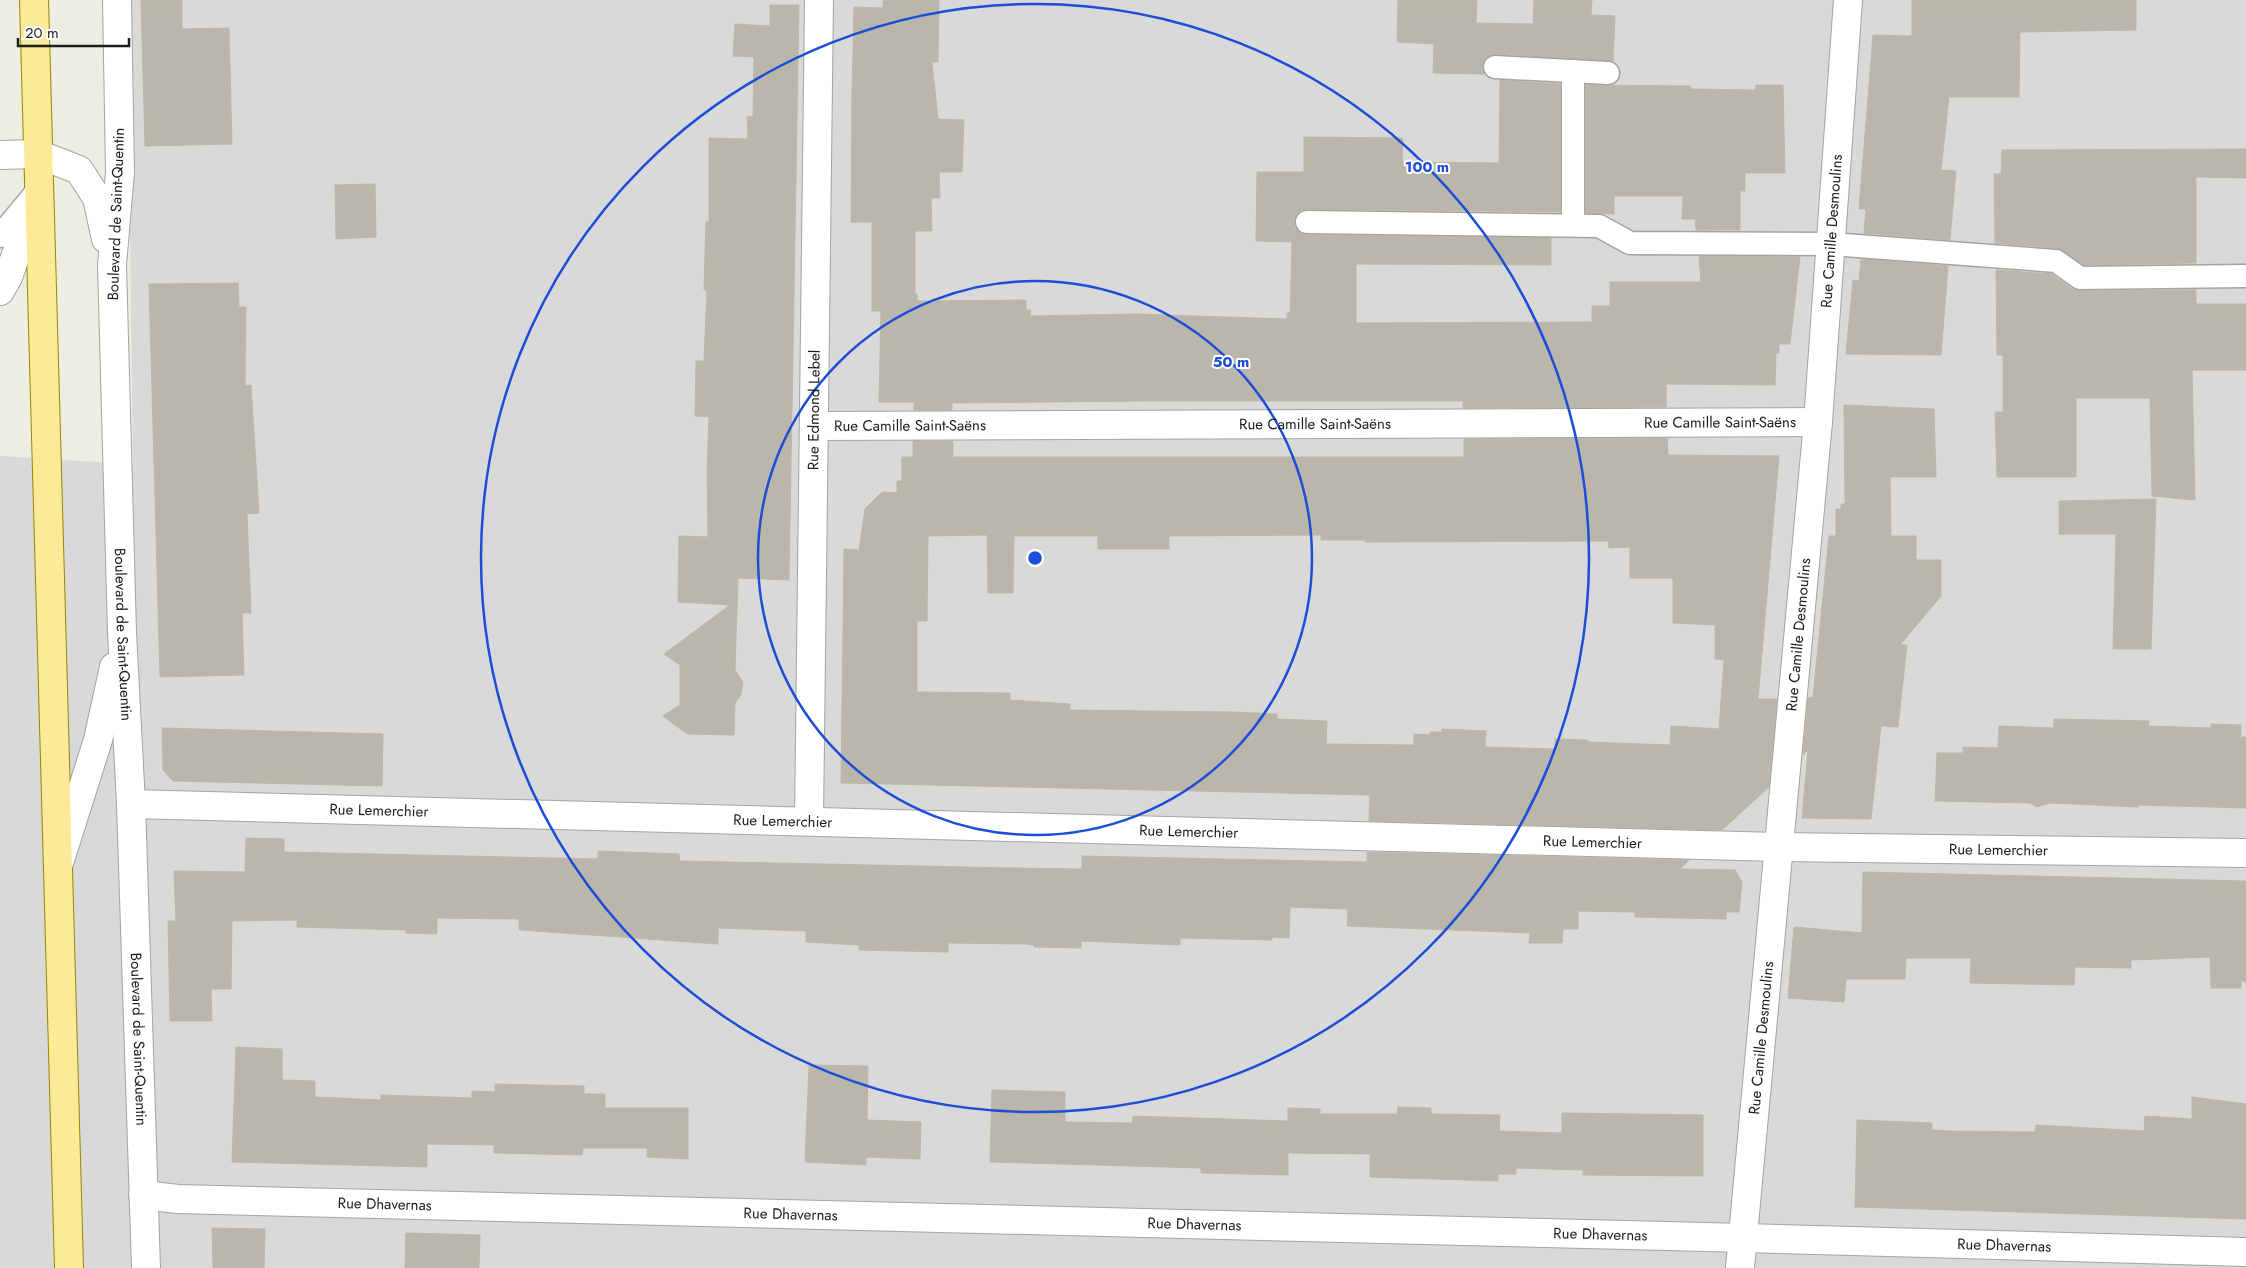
<svg xmlns="http://www.w3.org/2000/svg" width="2246" height="1268" font-family="Jost,sans-serif">
<style>
.residential{fill:#dad9d9}
.building{fill:#bab6ab;stroke:#bfb7a4;fill-rule:evenodd}
.lines{fill:none;stroke-linecap:round;stroke-linejoin:round}
.service-casing{stroke:#a3a3a3;stroke-width:25}
.minor-casing{stroke:#a3a3a3;stroke-width:30}
.primary-casing{stroke:#948900;stroke-width:30}
.service{stroke:#fff;stroke-width:22}
.minor{stroke:#fff;stroke-width:28}
.primary{stroke:#fcea98;stroke-width:28}
.ring{fill:none;stroke:#1d4ed8;stroke-width:2.5}
.labels{text-anchor:middle;stroke-width:4;stroke-linejoin:round;paint-order:stroke}
.street-label{font-size:15px;fill:#1c1c1c;stroke:#fff}
.centre{fill:#1d4ed8;stroke:#fff;stroke-width:2.5}
.ring-label{font-size:15px;text-anchor:middle;font-weight:bold;fill:#1d4ed8;stroke:#fff;stroke-width:4;stroke-linejoin:round;paint-order:stroke}
</style>
<rect width="100%" height="100%" fill="#eeede1"/>
<polygon class="residential" points="127,0 2246,0 2246,1268 0,1268 0,456 133,464"/>
<g class="building">
<polygon points="141,0 182,0 182,29 229,28 232,144 145,146"/>
<polygon points="883,0 939,0 938,62 932,62 938,119 964,120 962,172 939,172 940,198 931,198 932,231 915,231 915,294 917,294 917,301 1026,300 1026,310 1031,310 1030,316 1136,314 1287,319 1287,313 1290,313 1292,242 1256,241 1257,172 1304,172 1304,137 1403,138 1402,162 1499,163 1500,80 1560,84 1560,212 1307,209 1301,210 1296,215 1294,221 1295,228 1300,233 1307,235 1551,238 1551,265 1356,264 1356,323 1592,322 1592,306 1610,306 1610,282 1701,282 1699,256 1800,257 1790,344 1779,344 1779,353 1776,353 1775,385 1666,384 1666,407 1463,408 1463,401 1147,401 952,403 952,410 914,410 914,402 879,402 881,311 872,311 872,222 851,222 852,92 854,7 883,8"/>
<polygon points="1398,0 1477,0 1476,23 1533,24 1534,0 1592,0 1591,15 1615,16 1613,61 1496,54 1489,56 1484,60 1482,67 1484,74 1433,73 1434,44 1397,42"/>
<polygon points="1912,0 2136,0 2136,30 2020,32 2019,97 1949,97 1941,170 1956,171 1950,240 1864,233 1866,209 1859,209 1873,35 1912,36"/>
<polygon points="770,5 799,5 789,580 738,578 735,670 743,682 741,695 735,703 734,735 687,734 663,716 680,705 680,665 664,654 730,605 678,602 679,536 708,537 707,470 709,417 695,416 696,361 704,361 707,290 704,290 706,222 709,222 709,138 748,139 747,117 753,116 754,57 733,56 735,24 770,26"/>
<polygon points="1586,85 1691,86 1690,89 1755,90 1756,85 1783,85 1785,173 1745,173 1745,191 1740,191 1740,230 1696,230 1695,219 1682,219 1683,196 1614,196 1614,214 1586,213"/>
<polygon points="2246,149 2246,178 2196,177 2196,263 2084,265 2057,248 1995,243 1994,174 2001,174 2002,150"/>
<polygon points="375,184 376,237 336,239 335,185"/>
<polygon points="1861,259 1948,266 1941,355 1846,354 1853,280 1859,281"/>
<polygon points="1996,270 2051,274 2072,289 2080,291 2196,290 2196,304 2246,304 2246,370 2192,370 2195,500 2152,496 2150,398 2076,398 2076,477 1997,477 1995,412 2003,412 2003,355 1997,355"/>
<polygon points="238,283 239,307 246,307 245,386 251,385 259,513 247,514 251,613 242,613 244,675 160,677 149,284"/>
<polygon points="1844,405 1934,409 1936,477 1890,477 1891,536 1916,536 1916,560 1941,560 1941,596 1900,645 1907,645 1898,727 1881,726 1871,819 1802,818 1808,750 1803,755 1808,698 1813,697 1829,536 1836,536 1836,509 1841,509 1841,504 1845,504"/>
<path d="M1667,438l1,17 111,1 -21,243h19l-8,88 -47,43 -353,-9 1,-26 -529,-12 3,-234 15,1 6,-41 17,-17 15,1v-12h5v-24h11v-16h40v16h511v-18zM987,535l1,58h25l1,-57h84v13h71v-13l152,-1v5h44v2l243,-1 1,7 21,-1v31h43v45l42,2v34l9,1 -5,69 -48,-3 -1,19 -82,-3v-2l-33,-1v10l-70,-2 1,-16 -44,-2v3h-12v3l-16,-1v11l-88,-1 1,-23 -50,-2v-5l-45,-2 -162,-2v-6l-60,-4v-7l-93,-1v-71h10l1,-85z"/>
<polygon points="2156,499 2151,649 2113,649 2116,534 2059,534 2059,501"/>
<polygon points="2054,719 2149,721 2148,726 2211,728 2211,724 2241,725 2241,737 2246,737 2246,808 2138,805 2138,807 2050,803 2037,807 2030,803 1935,801 1937,753 1963,753 1963,747 1998,748 1999,726 2054,728"/>
<polygon points="162,728 383,734 382,786 173,781 163,770"/>
<polygon points="246,838 284,839 284,852 598,859 598,851 679,854 680,861 1013,868 1082,869 1082,856 1367,862 1367,852 1689,860 1680,869 1735,870 1742,882 1739,912 1726,912 1726,919 1635,917 1635,912 1578,911 1578,929 1563,929 1562,943 1529,943 1530,933 1347,926 1348,909 1290,907 1289,938 1272,937 1272,940 1180,938 1180,945 1081,941 1081,948 1034,947 1034,945 1026,944 948,943 948,952 859,950 859,945 806,942 806,931 718,928 718,944 521,930 519,929 519,919 437,918 437,934 406,933 406,930 297,927 297,920 232,921 231,989 211,989 212,1021 170,1021 168,921 176,921 174,871 245,872"/>
<polygon points="1863,872 2246,881 2246,982 2241,981 2241,988 2211,988 2210,957 2131,960 2131,968 2075,967 2074,985 1970,983 1971,958 1906,958 1905,979 1846,979 1844,1002 1788,998 1794,927 1862,933"/>
<polygon points="236,1047 282,1049 282,1080 315,1081 315,1097 381,1100 381,1095 472,1098 472,1091 495,1092 495,1084 539,1085 584,1086 584,1094 605,1094 605,1108 688,1108 688,1159 647,1157 647,1148 583,1148 582,1155 494,1153 494,1145 427,1144 427,1167 232,1162"/>
<polygon points="809,1065 868,1066 867,1120 921,1122 920,1159 866,1157 866,1165 805,1162"/>
<polygon points="992,1090 1065,1092 1065,1122 1132,1123 1133,1116 1288,1121 1288,1108 1320,1109 1320,1114 1397,1114 1398,1107 1431,1108 1431,1114 1500,1115 1499,1131 1562,1133 1562,1113 1703,1115 1703,1176 1583,1175 1583,1170 1516,1168 1516,1174 1498,1174 1498,1181 1370,1177 1370,1154 1288,1153 1288,1175 1201,1173 1201,1168 990,1162"/>
<polygon points="2192,1097 2246,1104 2246,1219 1855,1207 1857,1120 1932,1123 1932,1130 1950,1131 2035,1132 2036,1125 2144,1131 2145,1116 2192,1119"/>
<polygon points="212,1228 265,1229 264,1268 213,1268"/>
<polygon points="406,1233 480,1235 479,1268 405,1268"/>
</g>
<g class="lines">
<g class="service-casing">
<g id="service">
<polyline points="1495,67 1608,73"/>
<polyline points="1573,71 1573,225"/>
<polyline points="1307,222 1599,226 1630,243 1831,244 2056,261 2080,278 2246,276"/>
<polyline points="0,236 34,195"/>
</g>
</g>
<g class="minor-casing">
<g id="minor">
<path id="s1" d="M117,0l3,172 -8,93 10,367 9,172 15,464"/>
<polyline points="0,155 38,154 79,170 97,198 106,239"/>
<polyline points="0,291 8,277 39,190"/>
<path id="s2" d="M814,426l1004,-4"/>
<path id="s3" d="M131,804l1647,43 468,6"/>
<path id="s4" d="M809,820l10,-820"/>
<polyline points="59,863 98,740 114,667"/>
<path id="s5" d="M143,1195l35,4 1529,38 539,15"/>
<path id="s6" d="M1740,1268l78,-846 30,-422"/>
</g>
</g>
<g class="primary-casing">
<polyline id="primary" points="34,0 69,1268"/>
</g>
<use href="#service" class="service"/>
<use href="#minor" class="minor"/>
<use href="#primary" class="primary"/>
</g>
<g class="ring">
<circle cx="1035" cy="558" r="277"/>
<circle cx="1035" cy="558" r="554"/>
</g>
<g class="labels">
<g class="street-label">
<text transform="translate(116 214) rotate(-88)" y="5">Boulevard de Saint-Quentin</text>
<text dy="5" stroke="none"><textPath href="#s6" startOffset="1041">Rue Camille Desmoulins</textPath></text>
<text dy="5" stroke="none"><textPath href="#s4" startOffset="410">Rue Edmond Lebel</textPath></text>
<text dy="5" stroke="none"><textPath href="#s2" startOffset="906">Rue Camille Saint-Saëns</textPath></text>
<text dy="5" stroke="none"><textPath href="#s2" startOffset="501">Rue Camille Saint-Saëns</textPath></text>
<text dy="5" stroke="none"><textPath href="#s2" startOffset="96">Rue Camille Saint-Saëns</textPath></text>
<text dy="5" stroke="none"><textPath href="#s1" startOffset="635">Boulevard de Saint-Quentin</textPath></text>
<text dy="5" stroke="none"><textPath href="#s6" startOffset="636">Rue Camille Desmoulins</textPath></text>
<text dy="5" stroke="none"><textPath href="#s3" startOffset="248">Rue Lemerchier</textPath></text>
<text dy="5" stroke="none"><textPath href="#s3" startOffset="652">Rue Lemerchier</textPath></text>
<text dy="5" stroke="none"><textPath href="#s3" startOffset="1058">Rue Lemerchier</textPath></text>
<text dy="5" stroke="none"><textPath href="#s3" startOffset="1462">Rue Lemerchier</textPath></text>
<text dy="5" stroke="none"><textPath href="#s3" startOffset="1868">Rue Lemerchier</textPath></text>
<text dy="5" stroke="none"><textPath href="#s6" startOffset="231">Rue Camille Desmoulins</textPath></text>
<text dy="5" stroke="none"><textPath href="#s1" startOffset="1040">Boulevard de Saint-Quentin</textPath></text>
<text dy="5" stroke="none"><textPath href="#s5" startOffset="242">Rue Dhavernas</textPath></text>
<text dy="5" stroke="none"><textPath href="#s5" startOffset="648">Rue Dhavernas</textPath></text>
<text dy="5" stroke="none"><textPath href="#s5" startOffset="1052">Rue Dhavernas</textPath></text>
<text dy="5" stroke="none"><textPath href="#s5" startOffset="1458">Rue Dhavernas</textPath></text>
<text dy="5" stroke="none"><textPath href="#s5" startOffset="1862">Rue Dhavernas</textPath></text>
</g>
</g>
<circle cx="1035" cy="558" r="8" class="centre"/>
<g class="ring-label">
<text x="1427" y="172">100 m</text>
<text x="1231" y="367">50 m</text>
</g>
<path d="M18 38v8h111v-8" fill="none" stroke="#1c1c1c" stroke-width="2.5"/>
<text x="25" y="38" font-size="15" fill="#1c1c1c" stroke="#ffffff" stroke-width="4" paint-order="stroke">20 m</text>
</svg>
